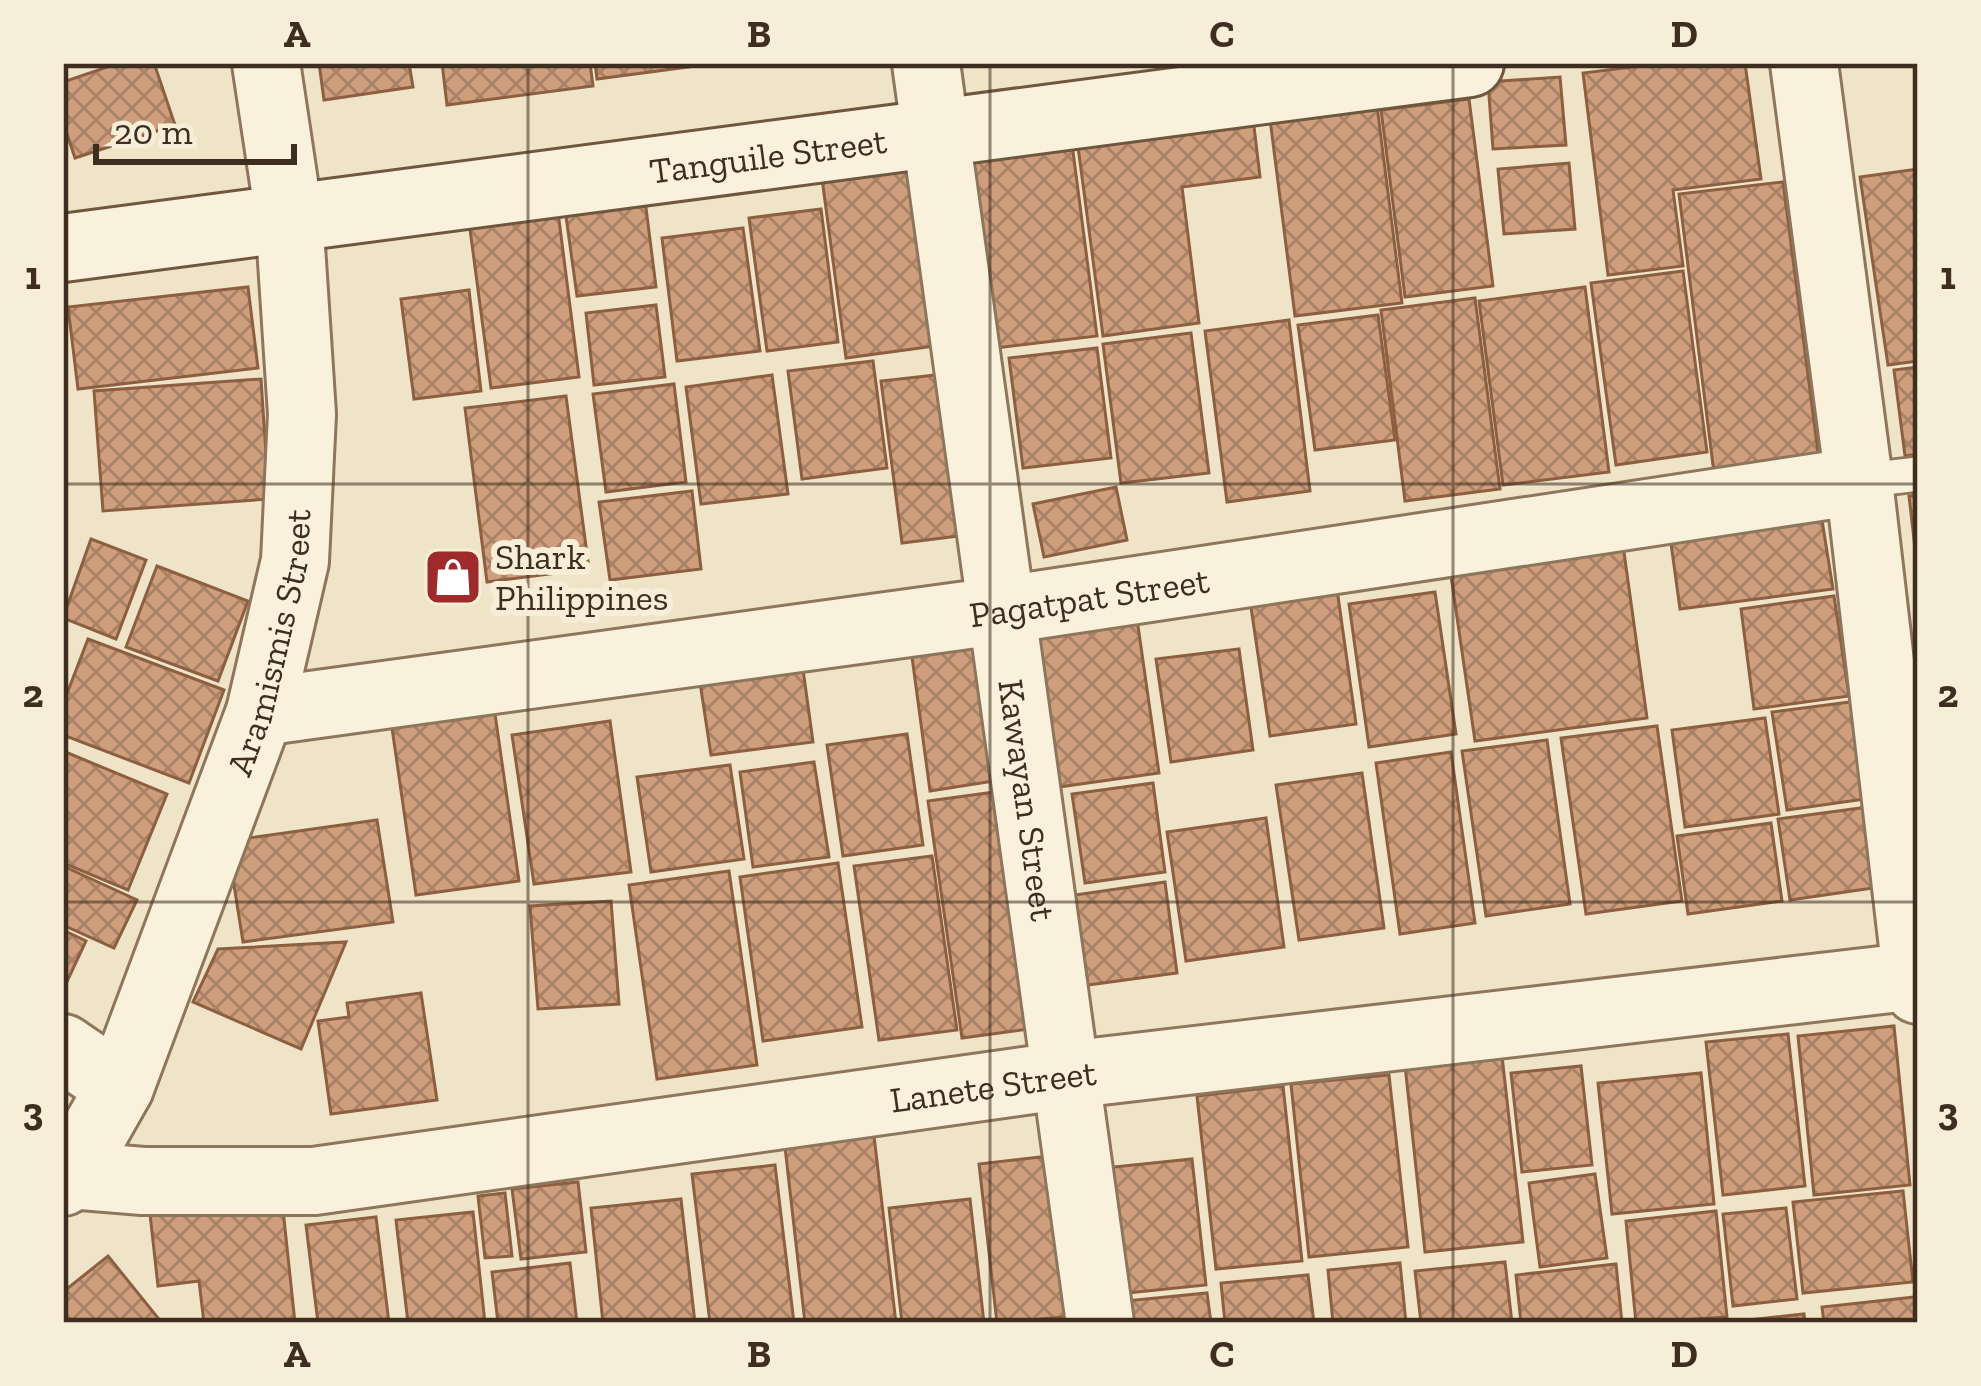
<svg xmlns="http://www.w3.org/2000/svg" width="1981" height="1386" font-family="'Zilla Slab',serif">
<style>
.building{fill:url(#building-cross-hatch);stroke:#8d5f41;stroke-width:3}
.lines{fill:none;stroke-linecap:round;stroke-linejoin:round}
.lane-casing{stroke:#8d765c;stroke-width:39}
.street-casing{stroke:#8d765c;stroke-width:72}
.secondary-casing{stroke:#6f573f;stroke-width:72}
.lane{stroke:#faf1dc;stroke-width:33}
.street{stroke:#faf1dc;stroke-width:66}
.secondary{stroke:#faf1dc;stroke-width:66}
.grid{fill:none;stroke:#3d2e20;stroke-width:3;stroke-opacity:0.55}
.labels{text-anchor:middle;stroke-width:12;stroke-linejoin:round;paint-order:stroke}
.street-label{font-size:36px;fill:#3d2e20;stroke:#f7eed8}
.poi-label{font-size:36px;fill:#3d2e20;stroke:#f7eed8;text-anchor:start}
.neatline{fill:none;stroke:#3d2e20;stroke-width:4.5}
.grid-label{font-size:39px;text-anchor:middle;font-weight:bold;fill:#3d2e20}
</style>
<defs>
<pattern id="building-cross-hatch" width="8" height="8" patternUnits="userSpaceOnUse" patternTransform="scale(3)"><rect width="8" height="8" fill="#cf9f7d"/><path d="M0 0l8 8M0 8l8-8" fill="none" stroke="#a98266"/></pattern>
</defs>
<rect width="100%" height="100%" fill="#f0e4c8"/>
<g class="building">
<polygon points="119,63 154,63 175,125 75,158 63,122 63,82"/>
<polygon points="319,63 409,63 413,87 324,100"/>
<polygon points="442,63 590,63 593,86 447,105"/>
<polygon points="595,63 695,63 696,66 597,79"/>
<polygon points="1666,63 1745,63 1761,179 1673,190 1683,266 1608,275 1583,73"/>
<polygon points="1560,77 1566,145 1493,149 1488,82"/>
<polygon points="1469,99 1493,286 1405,297 1381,110"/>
<polygon points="1377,106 1402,303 1295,316 1270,119"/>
<polygon points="1253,118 1260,177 1182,187 1199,323 1103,336 1077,139"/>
<polygon points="1072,144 1097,336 995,348 970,157"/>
<polygon points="926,158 950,344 846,358 821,171"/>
<polygon points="1569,163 1575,229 1504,234 1498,169"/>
<polygon points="1918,169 1918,361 1888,365 1860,177"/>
<polygon points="1783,182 1819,460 1714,473 1679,194"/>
<polygon points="644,192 656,287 577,296 564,202"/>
<polygon points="557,204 579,377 491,388 468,214"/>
<polygon points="821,209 838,342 767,351 749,218"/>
<polygon points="743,228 760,351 677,361 662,238"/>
<polygon points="1683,271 1707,452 1616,465 1591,283"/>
<polygon points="248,287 258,368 78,389 68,307"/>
<polygon points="1585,287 1609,472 1503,485 1479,301"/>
<polygon points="469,290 481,391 414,399 401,299"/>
<polygon points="1475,298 1500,489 1405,501 1381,310"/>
<polygon points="656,305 665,377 594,385 586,313"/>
<polygon points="1378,315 1395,440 1315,450 1298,325"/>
<polygon points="1289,320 1310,491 1227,502 1205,331"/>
<polygon points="1191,333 1209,473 1121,483 1103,344"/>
<polygon points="1097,348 1111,458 1023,468 1009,358"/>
<polygon points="873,361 887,468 802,479 788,371"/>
<polygon points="1918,367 1918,454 1905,456 1894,370"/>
<polygon points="963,372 983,533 902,543 881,381"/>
<polygon points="772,375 788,494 701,504 686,387"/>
<polygon points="261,379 269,499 103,511 94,391"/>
<polygon points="674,384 686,482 606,492 593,394"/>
<polygon points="566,396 589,569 487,582 465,408"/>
<polygon points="1116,487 1127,540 1044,557 1033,504"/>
<polygon points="692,491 701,569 610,580 599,502"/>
<polygon points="1918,495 1918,574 1909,496"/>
<polygon points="1821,514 1833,589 1680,609 1670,536"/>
<polygon points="91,539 146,560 116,639 63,618"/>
<polygon points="1623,545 1647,718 1475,741 1450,569"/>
<polygon points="157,566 248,601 218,681 126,647"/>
<polygon points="1335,575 1356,724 1270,736 1248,587"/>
<polygon points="1435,592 1456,734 1369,747 1349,604"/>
<polygon points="1834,596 1849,696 1754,709 1741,609"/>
<polygon points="1135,605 1159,773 1059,787 1035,619"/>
<polygon points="991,629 1013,778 930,791 910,642"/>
<polygon points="88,639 224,690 189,783 63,735 63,704"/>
<polygon points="1239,649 1253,750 1171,762 1156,659"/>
<polygon points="802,662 813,742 711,755 699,676"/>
<polygon points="1858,701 1872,798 1787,810 1772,712"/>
<polygon points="494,707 519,881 416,895 391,721"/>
<polygon points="1765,718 1779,814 1685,827 1672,730"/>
<polygon points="610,721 631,872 534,884 512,735"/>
<polygon points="1657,726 1682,901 1586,914 1561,738"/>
<polygon points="907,734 923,845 843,856 827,745"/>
<polygon points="1547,740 1570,904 1486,916 1462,751"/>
<polygon points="63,751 167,794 128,890 63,863"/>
<polygon points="1451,752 1475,923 1400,934 1376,763"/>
<polygon points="814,762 829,857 753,867 740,772"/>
<polygon points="730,765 744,859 651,872 637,777"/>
<polygon points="1362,773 1384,928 1299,940 1276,785"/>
<polygon points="1153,783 1165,872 1085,883 1072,794"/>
<polygon points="1017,789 1051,1026 962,1038 928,801"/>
<polygon points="1868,807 1880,887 1790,900 1778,819"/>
<polygon points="1266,818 1284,947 1186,961 1167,832"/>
<polygon points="377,820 393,922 243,942 227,841"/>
<polygon points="1771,823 1782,901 1688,914 1677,836"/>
<polygon points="932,856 957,1030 879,1040 854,866"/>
<polygon points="838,863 862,1027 763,1041 740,877"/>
<polygon points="63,866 137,900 114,948 63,925"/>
<polygon points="729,871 757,1065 657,1079 629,885"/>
<polygon points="1165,882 1177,973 1088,985 1075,895"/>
<polygon points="611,901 619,1004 538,1009 530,906"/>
<polygon points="63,930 86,941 63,990"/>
<polygon points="346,942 301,1049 193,1002 218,949"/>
<polygon points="421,993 437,1100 331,1114 318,1021 349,1017 347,1003"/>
<polygon points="1894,1026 1910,1185 1814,1195 1798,1036"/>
<polygon points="1788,1034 1805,1186 1723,1195 1706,1042"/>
<polygon points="1502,1056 1523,1242 1425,1252 1405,1065"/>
<polygon points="1581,1066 1592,1165 1522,1172 1511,1073"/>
<polygon points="1701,1073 1714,1204 1612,1214 1598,1083"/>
<polygon points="1389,1075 1408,1247 1309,1257 1291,1084"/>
<polygon points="1283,1086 1302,1261 1216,1269 1197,1096"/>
<polygon points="874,1136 896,1323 805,1323 785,1147"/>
<polygon points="1067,1154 1085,1315 997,1323 979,1164"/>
<polygon points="1192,1159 1206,1285 1107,1295 1094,1169"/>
<polygon points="775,1165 794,1323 710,1323 692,1174"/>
<polygon points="1595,1174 1607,1258 1540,1267 1529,1183"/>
<polygon points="578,1182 586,1252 521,1259 512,1189"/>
<polygon points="1903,1191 1913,1282 1803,1293 1793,1202"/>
<polygon points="505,1193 512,1256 485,1258 478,1196"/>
<polygon points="681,1199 695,1323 603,1323 591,1208"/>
<polygon points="970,1199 984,1323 902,1323 889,1208"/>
<polygon points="282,1200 295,1323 204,1323 199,1281 158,1286 150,1214"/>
<polygon points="1786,1208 1797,1299 1733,1306 1723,1214"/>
<polygon points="1716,1211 1727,1317 1636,1323 1626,1221"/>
<polygon points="473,1212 485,1323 408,1323 396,1220"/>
<polygon points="376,1217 389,1323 318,1323 306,1225"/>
<polygon points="108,1256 162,1323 63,1323 63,1292"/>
<polygon points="1505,1262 1512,1323 1421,1323 1415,1271"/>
<polygon points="570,1263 577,1323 498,1323 492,1272"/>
<polygon points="1400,1263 1406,1323 1333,1323 1328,1270"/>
<polygon points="1616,1264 1622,1323 1521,1323 1516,1275"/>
<polygon points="1308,1275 1314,1323 1225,1323 1221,1283"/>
<polygon points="1207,1293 1211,1323 1117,1323 1115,1302"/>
<polygon points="1915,1297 1918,1323 1824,1323 1822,1307"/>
<polygon points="1804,1314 1805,1323 1740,1323 1739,1321"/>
</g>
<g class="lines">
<g class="lane-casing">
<polyline id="lane" points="1859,481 1918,474"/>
</g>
<g class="street-casing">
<g id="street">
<path id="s1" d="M926,63l174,1260"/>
<polyline points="1804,63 1859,481 1918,990"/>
<path id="s2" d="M260,712l744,-102 855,-129"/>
<polyline points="63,1048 120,1087"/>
<path id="s3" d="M70,1175l73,6h171l753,-106 849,-99"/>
<path id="s4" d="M63,1182l7,-7 50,-88 140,-375 35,-151 7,-147 -13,-198 -23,-153"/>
</g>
</g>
<g class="secondary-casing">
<g id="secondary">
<path id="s5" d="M63,248l1407,-185"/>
</g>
</g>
<use href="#lane" class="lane"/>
<use href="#street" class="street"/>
<use href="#secondary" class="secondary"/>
</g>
<path class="grid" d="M528,63v1260M990,63v1260M1453,63v1260M63,484h1855M63,902h1855"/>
<defs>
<g id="shop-square" transform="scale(3)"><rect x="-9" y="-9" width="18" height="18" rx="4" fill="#9e2a2b" stroke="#f7eed8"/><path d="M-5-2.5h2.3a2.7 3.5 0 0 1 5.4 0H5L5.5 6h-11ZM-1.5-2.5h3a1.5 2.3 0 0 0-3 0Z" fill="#fff"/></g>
</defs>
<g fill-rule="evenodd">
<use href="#shop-square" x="453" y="577"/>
</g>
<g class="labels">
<g class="street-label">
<text dy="13" stroke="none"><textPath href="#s5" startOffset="711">Tanguile Street</textPath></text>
<text dy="13" stroke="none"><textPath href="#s2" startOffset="837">Pagatpat Street</textPath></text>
<text dy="13" stroke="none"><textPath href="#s4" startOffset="582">Aramismis Street</textPath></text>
<text dy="13" stroke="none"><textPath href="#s1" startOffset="744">Kawayan Street</textPath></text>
<text dy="13" stroke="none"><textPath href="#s3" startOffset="930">Lanete Street</textPath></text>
</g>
<g class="poi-label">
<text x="495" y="569">Shark<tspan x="495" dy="41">Philippines</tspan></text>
</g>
</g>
<rect width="1981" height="1386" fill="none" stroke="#f7eed8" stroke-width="132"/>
<path d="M96 144v18h198v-18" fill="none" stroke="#3d2e20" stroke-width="6"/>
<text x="114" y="144" font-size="36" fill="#3d2e20" stroke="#f7eed8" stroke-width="9" paint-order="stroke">20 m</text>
<rect x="66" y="66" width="1849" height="1254" class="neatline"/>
<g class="grid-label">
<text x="297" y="47">A</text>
<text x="759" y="47">B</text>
<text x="1222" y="47">C</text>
<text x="1684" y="47">D</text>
<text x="33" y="289">1</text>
<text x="1948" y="289">1</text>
<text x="33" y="707">2</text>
<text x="1948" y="707">2</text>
<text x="33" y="1125">3</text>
<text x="1948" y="1125">3</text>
<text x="297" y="1367">A</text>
<text x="759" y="1367">B</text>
<text x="1222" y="1367">C</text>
<text x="1684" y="1367">D</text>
</g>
</svg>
